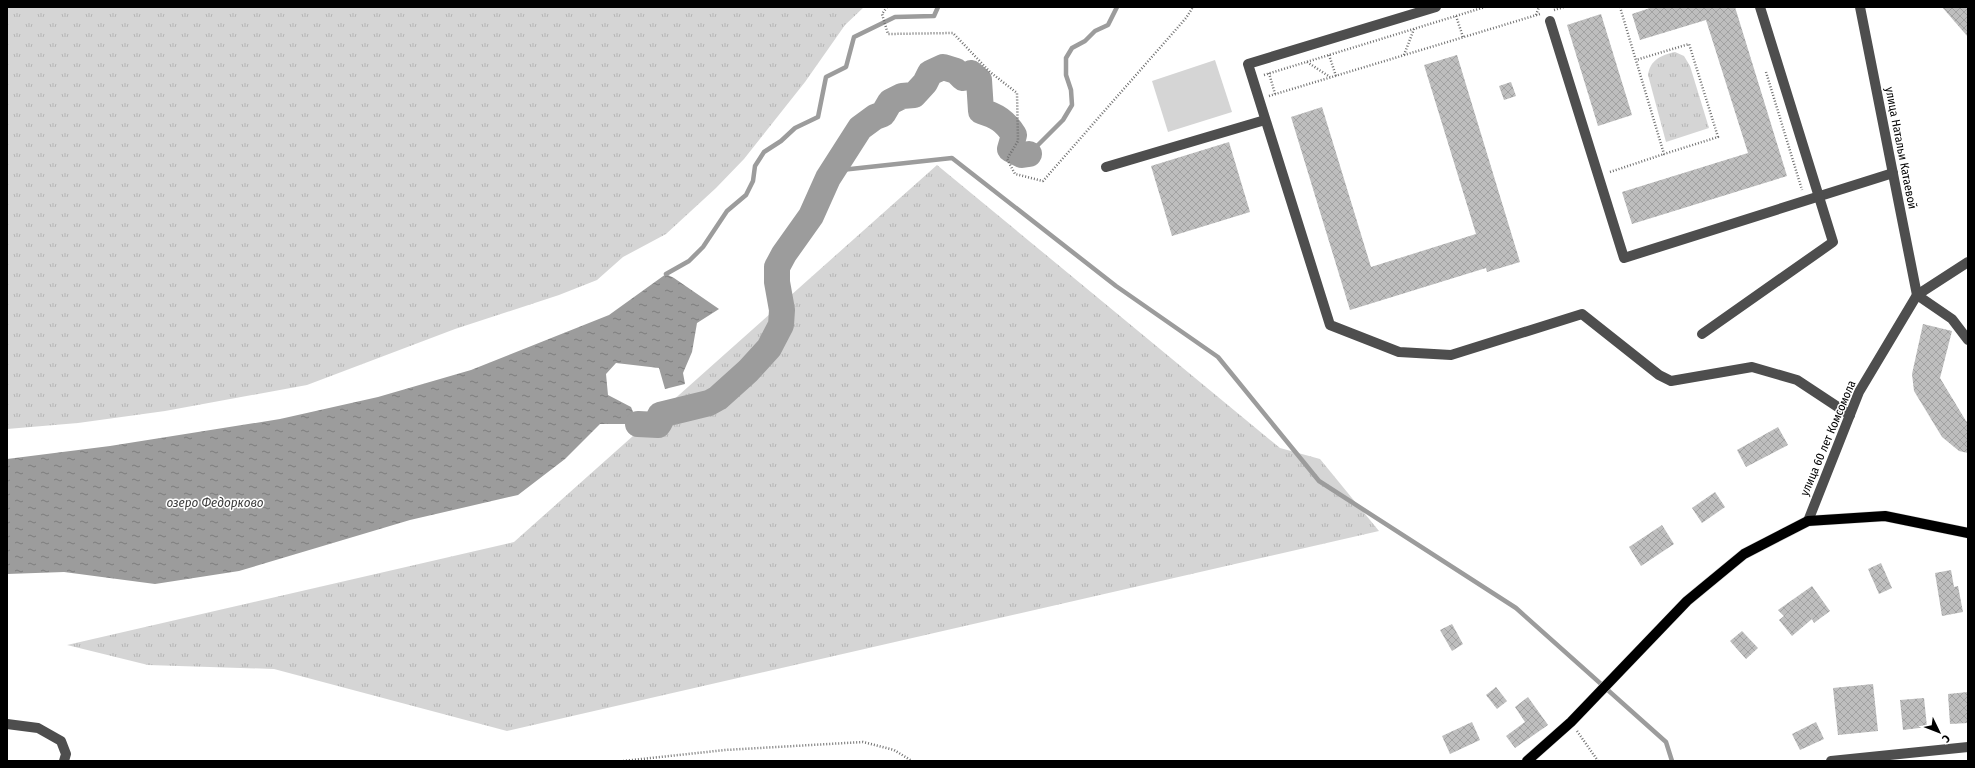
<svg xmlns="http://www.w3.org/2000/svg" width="1975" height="768" font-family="'Fira Sans Condensed',sans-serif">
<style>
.grass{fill:url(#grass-tufts)}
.garden{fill:#d5d5d5}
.water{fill:url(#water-ripples)}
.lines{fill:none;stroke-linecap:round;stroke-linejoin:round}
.stream{stroke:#9c9c9c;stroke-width:4.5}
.river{stroke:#9c9c9c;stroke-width:26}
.building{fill:url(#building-cross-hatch)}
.major-casing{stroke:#dbdbdb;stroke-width:11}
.path{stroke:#707070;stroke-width:2.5;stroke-dasharray:1 2;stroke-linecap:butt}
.minor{stroke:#4e4e4e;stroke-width:10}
.major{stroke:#000;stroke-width:10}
.labels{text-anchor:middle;stroke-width:3;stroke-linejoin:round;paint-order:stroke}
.street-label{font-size:12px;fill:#000;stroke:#fff}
.water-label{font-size:13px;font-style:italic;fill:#3d3d3d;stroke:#fff}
</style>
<defs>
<pattern id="grass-tufts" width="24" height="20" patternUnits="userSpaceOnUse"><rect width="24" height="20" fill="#d5d5d5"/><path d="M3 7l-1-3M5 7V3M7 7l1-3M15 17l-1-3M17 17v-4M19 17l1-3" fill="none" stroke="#b5b5b5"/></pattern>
<pattern id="water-ripples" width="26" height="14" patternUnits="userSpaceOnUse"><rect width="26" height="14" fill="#9c9c9c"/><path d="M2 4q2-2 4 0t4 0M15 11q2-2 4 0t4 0" fill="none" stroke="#7d7d7d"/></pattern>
<pattern id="building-cross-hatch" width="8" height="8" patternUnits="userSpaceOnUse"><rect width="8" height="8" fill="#bebebe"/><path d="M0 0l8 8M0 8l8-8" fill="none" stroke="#a2a2a2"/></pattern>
</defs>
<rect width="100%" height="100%" fill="#fff"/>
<g class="grass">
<polygon points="7,7 864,7 845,25 805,82 744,159 716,188 666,234 623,257 597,280 559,295 455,329 307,385 165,411 78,423 7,429"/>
<path d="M1675,52l9,4 6,10 19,62 -43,14 -18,-67c2,-15 13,-20 27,-23z"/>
<polygon points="937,165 1280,448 1320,459 1379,531 507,731 274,669 148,665 67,645 514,542"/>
</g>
<polygon class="garden" points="1215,60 1232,112 1168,132 1152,81"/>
<polygon class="water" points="666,274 674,278 719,309 697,323 692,352 683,373 685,384 665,389 659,368 616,363 606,374 608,395 631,407 638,424 600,424 565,459 518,495 410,520 239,571 155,584 64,572 7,574 7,459 110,446 280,419 378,397 471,370 609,315"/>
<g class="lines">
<g class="stream">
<polyline points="1029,154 1063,120 1072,105 1071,90 1066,75 1066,58 1072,48 1085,41 1095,31 1108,25 1117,7"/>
<polyline points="832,171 952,158 1116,286 1218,357 1319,481 1516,608 1666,742 1672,761"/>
<polyline points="666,274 689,261 703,247 727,211 746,195 753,181 755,166 764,152 781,141 795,128 818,117 826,77 846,67 854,37 895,17 934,16 938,7"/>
</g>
<path class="river" d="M638,424l20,1 2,-3v-7l49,-12 9,-5 30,-27 21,-23 12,-23 1,-15 -5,-28v-15l7,-13 27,-38 17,-38 32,-50 15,-11 8,-3 7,-12 12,-6 12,-1 11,-12 5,-10 13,-6 13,4 7,7 8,-5 8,7 2,31c16,5 24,10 33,24l-4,14 12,6 7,-1"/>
</g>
<g class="building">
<polygon points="1653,7 1735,7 1787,176 1632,224 1622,192 1748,153 1706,20 1640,40 1632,14"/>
<polygon points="1942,7 1968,7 1968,37"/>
<polygon points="1601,14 1632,115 1598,126 1567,25"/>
<polygon points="1457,55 1520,262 1487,272 1486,268 1350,310 1291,117 1322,107 1371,267 1476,234 1424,65"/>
<polygon points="1511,82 1516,96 1504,100 1499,86"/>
<polygon points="1229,142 1250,212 1172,236 1151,166"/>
<polygon points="1923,324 1952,331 1940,378 1966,421 1968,422 1968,453 1959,451 1942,437 1914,391 1912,374"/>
<polygon points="1778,427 1788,445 1746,467 1737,450"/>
<polygon points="1715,492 1725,507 1702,523 1692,508"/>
<polygon points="1662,525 1674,544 1641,566 1629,547"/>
<polygon points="1881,563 1892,588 1879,594 1868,569"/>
<polygon points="1951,570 1954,587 1958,586 1963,612 1942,616 1935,573"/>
<polygon points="1812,586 1830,611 1814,623 1812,619 1792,636 1779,620 1784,616 1778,610"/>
<polygon points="1452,624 1463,644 1452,651 1440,630"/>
<polygon points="1742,631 1758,648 1746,659 1730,641"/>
<polygon points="1873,684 1878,731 1838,735 1833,688"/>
<polygon points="1496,687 1507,701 1497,709 1486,695"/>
<polygon points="1968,692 1968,723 1950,724 1948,694"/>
<polygon points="1528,697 1548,725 1515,748 1506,736 1525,722 1515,707"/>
<polygon points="1924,698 1927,727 1903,730 1900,700"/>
<polygon points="1472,722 1480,740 1450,754 1442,736"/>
<polygon points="1816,722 1824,739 1800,750 1792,734"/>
</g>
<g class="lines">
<g class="major-casing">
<polyline id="major" points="1527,761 1571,722 1687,601 1744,554 1808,521 1885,516 1968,533"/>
</g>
<g class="path">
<polyline points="887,7 882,14 888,34 953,33 990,72 1017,93 1018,141 1007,159 1015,174 1043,181 1186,18 1193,7"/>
<polyline points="1620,7 1664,154 1718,137 1689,44 1636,60"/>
<polyline points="1554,10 1564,7"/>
<polyline points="1536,15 1539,7"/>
<polyline points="1456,16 1463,37"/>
<polyline points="1329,55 1336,76"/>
<polyline points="1404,55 1414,29"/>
<polyline points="1307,62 1330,77"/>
<polyline points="1766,72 1802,190"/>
<polyline points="1269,73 1275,94"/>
<polyline points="1264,75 1485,7"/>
<polyline points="1269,96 1540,14"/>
<polyline points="1610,172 1664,154"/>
<polyline points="1577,731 1598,761"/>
<polyline points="623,761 725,750 863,742 894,750 912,761"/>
</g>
<g class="minor">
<polyline points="1436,7 1248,64 1330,325 1399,352 1451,355 1582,314 1659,375 1671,381 1752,367 1797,380 1850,415"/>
<polyline points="1860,7 1917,295 1952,319 1968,340"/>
<polyline points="1550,21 1624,258 1893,173"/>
<polyline points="1106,167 1265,120"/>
<polyline points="1702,334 1833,242 1760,7"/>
<polyline points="1808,521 1859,392 1917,295 1968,262"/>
<polyline points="7,724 38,728 61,741 66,754 64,761"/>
<polyline points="1831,761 1968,747"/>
</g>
<use href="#major" class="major"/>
</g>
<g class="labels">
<g class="street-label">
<text transform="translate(1901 148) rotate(79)" y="4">улица Натальи Катаевой</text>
<text transform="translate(1828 438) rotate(-67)" y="4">улица 60 лет Комсомола</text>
</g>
<g class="water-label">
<text x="215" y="507">озеро Федорково</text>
</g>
</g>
<rect width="1975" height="768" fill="none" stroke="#000000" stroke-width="16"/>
<g transform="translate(1939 732) rotate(133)" stroke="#ffffff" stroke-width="3" paint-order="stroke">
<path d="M0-3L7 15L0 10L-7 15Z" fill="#000000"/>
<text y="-6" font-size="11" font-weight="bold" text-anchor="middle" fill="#000000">С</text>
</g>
</svg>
